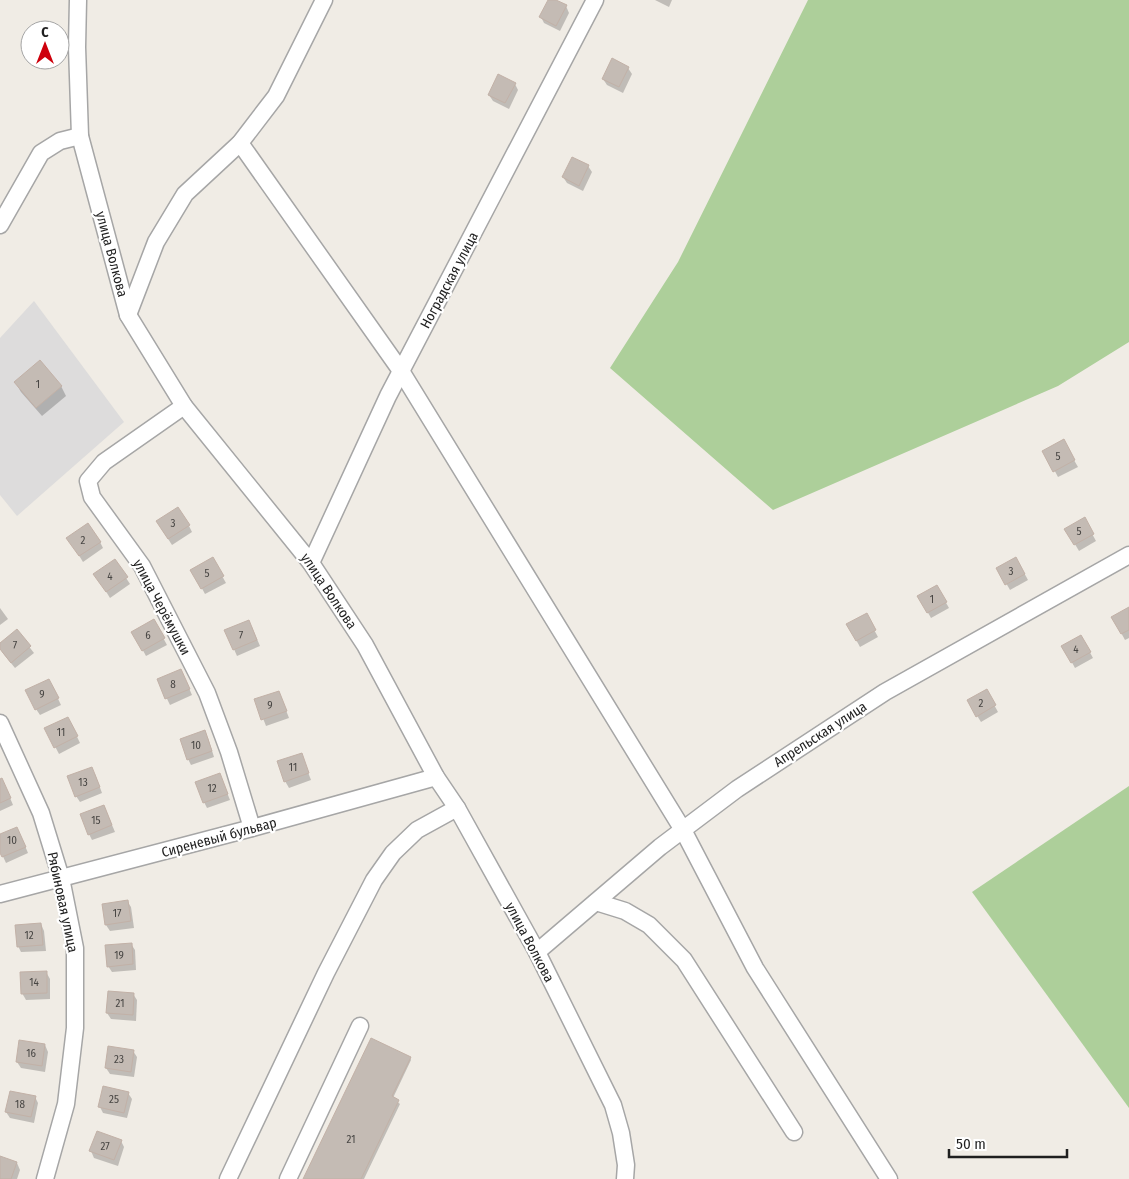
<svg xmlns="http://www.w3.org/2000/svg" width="1129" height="1179" font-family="'Fira Sans Condensed',sans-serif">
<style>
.residential{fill:#dddcdc}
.forest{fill:#adcf9a}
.shadow{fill:#0003}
.building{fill:#c4bbb4;stroke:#c2b1a7}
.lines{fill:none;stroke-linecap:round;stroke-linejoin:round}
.minor-casing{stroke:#a6a6a6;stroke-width:19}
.minor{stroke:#fff;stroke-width:16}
.labels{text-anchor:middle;stroke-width:4.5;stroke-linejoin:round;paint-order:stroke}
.number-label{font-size:11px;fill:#484644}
.street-label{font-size:14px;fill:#1f1f1f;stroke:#fff}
</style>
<rect width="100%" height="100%" fill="#f0ece5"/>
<polygon class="residential" points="34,301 124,422 17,516 0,495 0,338"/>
<g class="forest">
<polygon points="808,0 1129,0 1129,342 1058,386 773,510 610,368 678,262"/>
<polygon points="1129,786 1129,1108 972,892"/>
</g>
<g class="shadow">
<polygon points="549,0 553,0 566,6 569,13 560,31 544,23 541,17"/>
<polygon points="655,0 672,0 669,7"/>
<polygon points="628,68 632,74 623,93 607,85 603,79"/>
<polygon points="515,84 518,90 509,109 493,101 489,95"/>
<polygon points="573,158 588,166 592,172 583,191 567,183 563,177"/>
<polygon points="15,382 61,386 66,396 42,416 21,392"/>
<polygon points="1063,441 1078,467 1058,477 1044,451"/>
<polygon points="1084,519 1096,541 1079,551 1066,529"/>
<polygon points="189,526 192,532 172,545 161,528"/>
<polygon points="100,542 103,548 83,562 72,544"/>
<polygon points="212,558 226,583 205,594 192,570"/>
<polygon points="1016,558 1028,580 1010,590 998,569"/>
<polygon points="115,561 130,584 110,598 99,580"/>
<polygon points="937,587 949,608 931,618 919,597"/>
<polygon points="0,608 8,619 0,625"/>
<polygon points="1129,609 1129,638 1125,640 1113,618"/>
<polygon points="866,615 878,637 860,647 848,625"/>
<polygon points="154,621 167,645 146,656 133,632"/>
<polygon points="252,627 260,646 237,656 226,631"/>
<polygon points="17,631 34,653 15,668 2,652 0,645"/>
<polygon points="1081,636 1093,658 1075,668 1063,646"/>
<polygon points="181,670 192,695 170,705 158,680"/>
<polygon points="52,686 61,705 40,715 36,709"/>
<polygon points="986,690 998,712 981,722 968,701"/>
<polygon points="279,692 289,718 266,726 256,700"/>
<polygon points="71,724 80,743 59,754 46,729"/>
<polygon points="208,738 214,757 191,765 188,759"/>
<polygon points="301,754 311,780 289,788 285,781"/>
<polygon points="95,774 102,793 80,802 76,796"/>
<polygon points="220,775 230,800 207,808 204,802"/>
<polygon points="0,780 5,786 13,805 0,811"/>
<polygon points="104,806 115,832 92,840 89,834"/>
<polygon points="20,834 28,853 6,863 0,850 0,835"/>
<polygon points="127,901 131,907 134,928 110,931 106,925 103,905"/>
<polygon points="41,924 44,931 46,951 21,952 18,946"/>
<polygon points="131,944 135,950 136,970 112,972 108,966"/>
<polygon points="46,972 50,979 50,999 26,1000 22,993"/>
<polygon points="133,994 137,1000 136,1021 111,1019 107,1013"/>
<polygon points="45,1045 48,1052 45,1072 21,1068 17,1062"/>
<polygon points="133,1051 137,1057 134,1077 110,1074 106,1068"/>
<polygon points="410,1058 411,1060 393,1098 400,1104 364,1179 305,1179"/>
<polygon points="128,1093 132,1099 127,1118 103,1113 100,1107"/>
<polygon points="35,1097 38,1103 34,1123 10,1118 6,1112"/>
<polygon points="121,1141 124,1147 118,1166 94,1158 91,1151"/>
<polygon points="0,1158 17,1163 20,1170 17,1179 0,1179"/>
</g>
<g class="building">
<polygon points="548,0 556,0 567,5 556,26 539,17"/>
<polygon points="612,58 629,67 619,87 602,79"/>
<polygon points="498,74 516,83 505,103 488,95"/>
<polygon points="572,157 589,165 579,186 562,177"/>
<polygon points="40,360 62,386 36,408 14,382"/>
<polygon points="1064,439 1075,460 1053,472 1042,451"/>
<polygon points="178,507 190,525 168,539 156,521"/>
<polygon points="1085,517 1094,534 1074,545 1064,529"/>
<polygon points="88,523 101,542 79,556 66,538"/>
<polygon points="213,557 224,576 201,589 190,570"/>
<polygon points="1016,557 1025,574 1005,585 996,568"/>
<polygon points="115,559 128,577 106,592 93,574"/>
<polygon points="937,585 947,602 927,613 917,596"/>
<polygon points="1129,607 1129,630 1121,634 1111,617"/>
<polygon points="867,613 876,630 856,641 846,624"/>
<polygon points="154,619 165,638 142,651 131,632"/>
<polygon points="249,620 257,640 233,650 224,630"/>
<polygon points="17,629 31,646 11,663 0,649 0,643"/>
<polygon points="1081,635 1091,652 1071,663 1061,646"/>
<polygon points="181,669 190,689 165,699 157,679"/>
<polygon points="49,679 59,698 35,710 25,690"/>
<polygon points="987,689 996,705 976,717 967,700"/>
<polygon points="279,691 287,711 261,720 254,699"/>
<polygon points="68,717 78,736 54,748 44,728"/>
<polygon points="205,730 212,751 187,760 180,739"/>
<polygon points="302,753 309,773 284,782 277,761"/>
<polygon points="92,767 100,787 75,797 67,776"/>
<polygon points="220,773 228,794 203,803 195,782"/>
<polygon points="2,778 11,798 0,803 0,779"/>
<polygon points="104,805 112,825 88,835 80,814"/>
<polygon points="17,827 26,847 2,857 0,853 0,834"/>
<polygon points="128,900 131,921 105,925 102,904"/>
<polygon points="41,923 43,945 17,947 15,925"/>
<polygon points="132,943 133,964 107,967 105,945"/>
<polygon points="47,971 47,993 21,994 20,972"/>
<polygon points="108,991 134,993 133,1015 106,1013"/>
<polygon points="371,1038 411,1057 392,1096 399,1100 361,1179 303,1179"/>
<polygon points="19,1040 45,1044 42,1066 16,1062"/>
<polygon points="108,1046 134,1050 131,1072 105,1068"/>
<polygon points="103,1086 129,1092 124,1113 98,1107"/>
<polygon points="10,1091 36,1096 31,1117 5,1112"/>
<polygon points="97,1131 122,1140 114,1160 89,1151"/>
<polygon points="0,1156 17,1162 11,1179 0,1179"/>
</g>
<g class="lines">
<g class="minor-casing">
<g id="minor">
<polyline points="78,0 77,47 80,136 128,315 184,406 311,563 365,645 436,777 457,808 537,952 613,1105 621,1133 626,1165 625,1179"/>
<polyline points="240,143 401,371 683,830 755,968 889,1179"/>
<polyline points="0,225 41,153 60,141 80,136"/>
<polyline points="128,315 156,242 185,194 240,143 276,96 324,0"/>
<polyline points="184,406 104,462 88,481 92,497 142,566 207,693 229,752 252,828"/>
<polyline points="311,563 388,396 595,0"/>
<polyline points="0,723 41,813 61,878 75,948 75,1028 66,1104 45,1179"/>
<polyline points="0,894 252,828 436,777"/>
<polyline points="596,902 625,911 649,925 684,960 794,1132"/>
<polyline points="537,952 660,847 737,789 885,692 1129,555"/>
<polyline points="228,1179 326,973 374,880 393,853 417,830 457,808"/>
<polyline points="288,1179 360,1026"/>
</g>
</g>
<use href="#minor" class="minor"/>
</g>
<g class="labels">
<g class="number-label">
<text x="38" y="388">1</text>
<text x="1058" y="460">5</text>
<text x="173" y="527">3</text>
<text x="1079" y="535">5</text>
<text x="83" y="544">2</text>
<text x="1011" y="575">3</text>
<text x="207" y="577">5</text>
<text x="110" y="580">4</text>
<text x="932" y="603">1</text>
<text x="148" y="639">6</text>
<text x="241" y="639">7</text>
<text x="15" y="649">7</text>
<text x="1076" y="653">4</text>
<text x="173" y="688">8</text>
<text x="42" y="698">9</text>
<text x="981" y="707">2</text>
<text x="270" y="709">9</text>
<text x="61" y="736">11</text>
<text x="196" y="749">10</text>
<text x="293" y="771">11</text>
<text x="83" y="786">13</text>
<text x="212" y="792">12</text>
<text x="96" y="824">15</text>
<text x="12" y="844">10</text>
<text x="117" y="917">17</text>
<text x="29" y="939">12</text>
<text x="119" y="959">19</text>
<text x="34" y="986">14</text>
<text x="120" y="1007">21</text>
<text x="31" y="1057">16</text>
<text x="119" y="1063">23</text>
<text x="114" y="1103">25</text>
<text x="20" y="1108">18</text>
<text x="351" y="1143">21</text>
<text x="105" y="1150">27</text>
</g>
<g class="street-label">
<text transform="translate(112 254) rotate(75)" y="5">улица Волкова</text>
<text transform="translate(449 280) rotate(-62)" y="5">Ноградская улица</text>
<text transform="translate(329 591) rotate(56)" y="5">улица Волкова</text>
<text transform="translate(162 607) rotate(62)" y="5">улица Черёмушки</text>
<text transform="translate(820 734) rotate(-33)" y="5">Апрельская улица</text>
<text transform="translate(219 837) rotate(-15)" y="5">Сиреневый бульвар</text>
<text transform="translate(63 902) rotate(78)" y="5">Рябиновая улица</text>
<text transform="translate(530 942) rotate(62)" y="5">улица Волкова</text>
</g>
</g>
<g transform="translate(45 45)"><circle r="24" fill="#ffffff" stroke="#a5a5a5"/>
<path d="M0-4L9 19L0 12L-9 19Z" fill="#ce000c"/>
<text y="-8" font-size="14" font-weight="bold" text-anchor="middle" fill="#1f1f1f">С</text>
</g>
<path d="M949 1149v8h118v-8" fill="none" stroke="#1f1f1f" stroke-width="2.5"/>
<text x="956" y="1149" font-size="15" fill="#1f1f1f" stroke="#ffffff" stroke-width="4" paint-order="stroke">50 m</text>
</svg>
